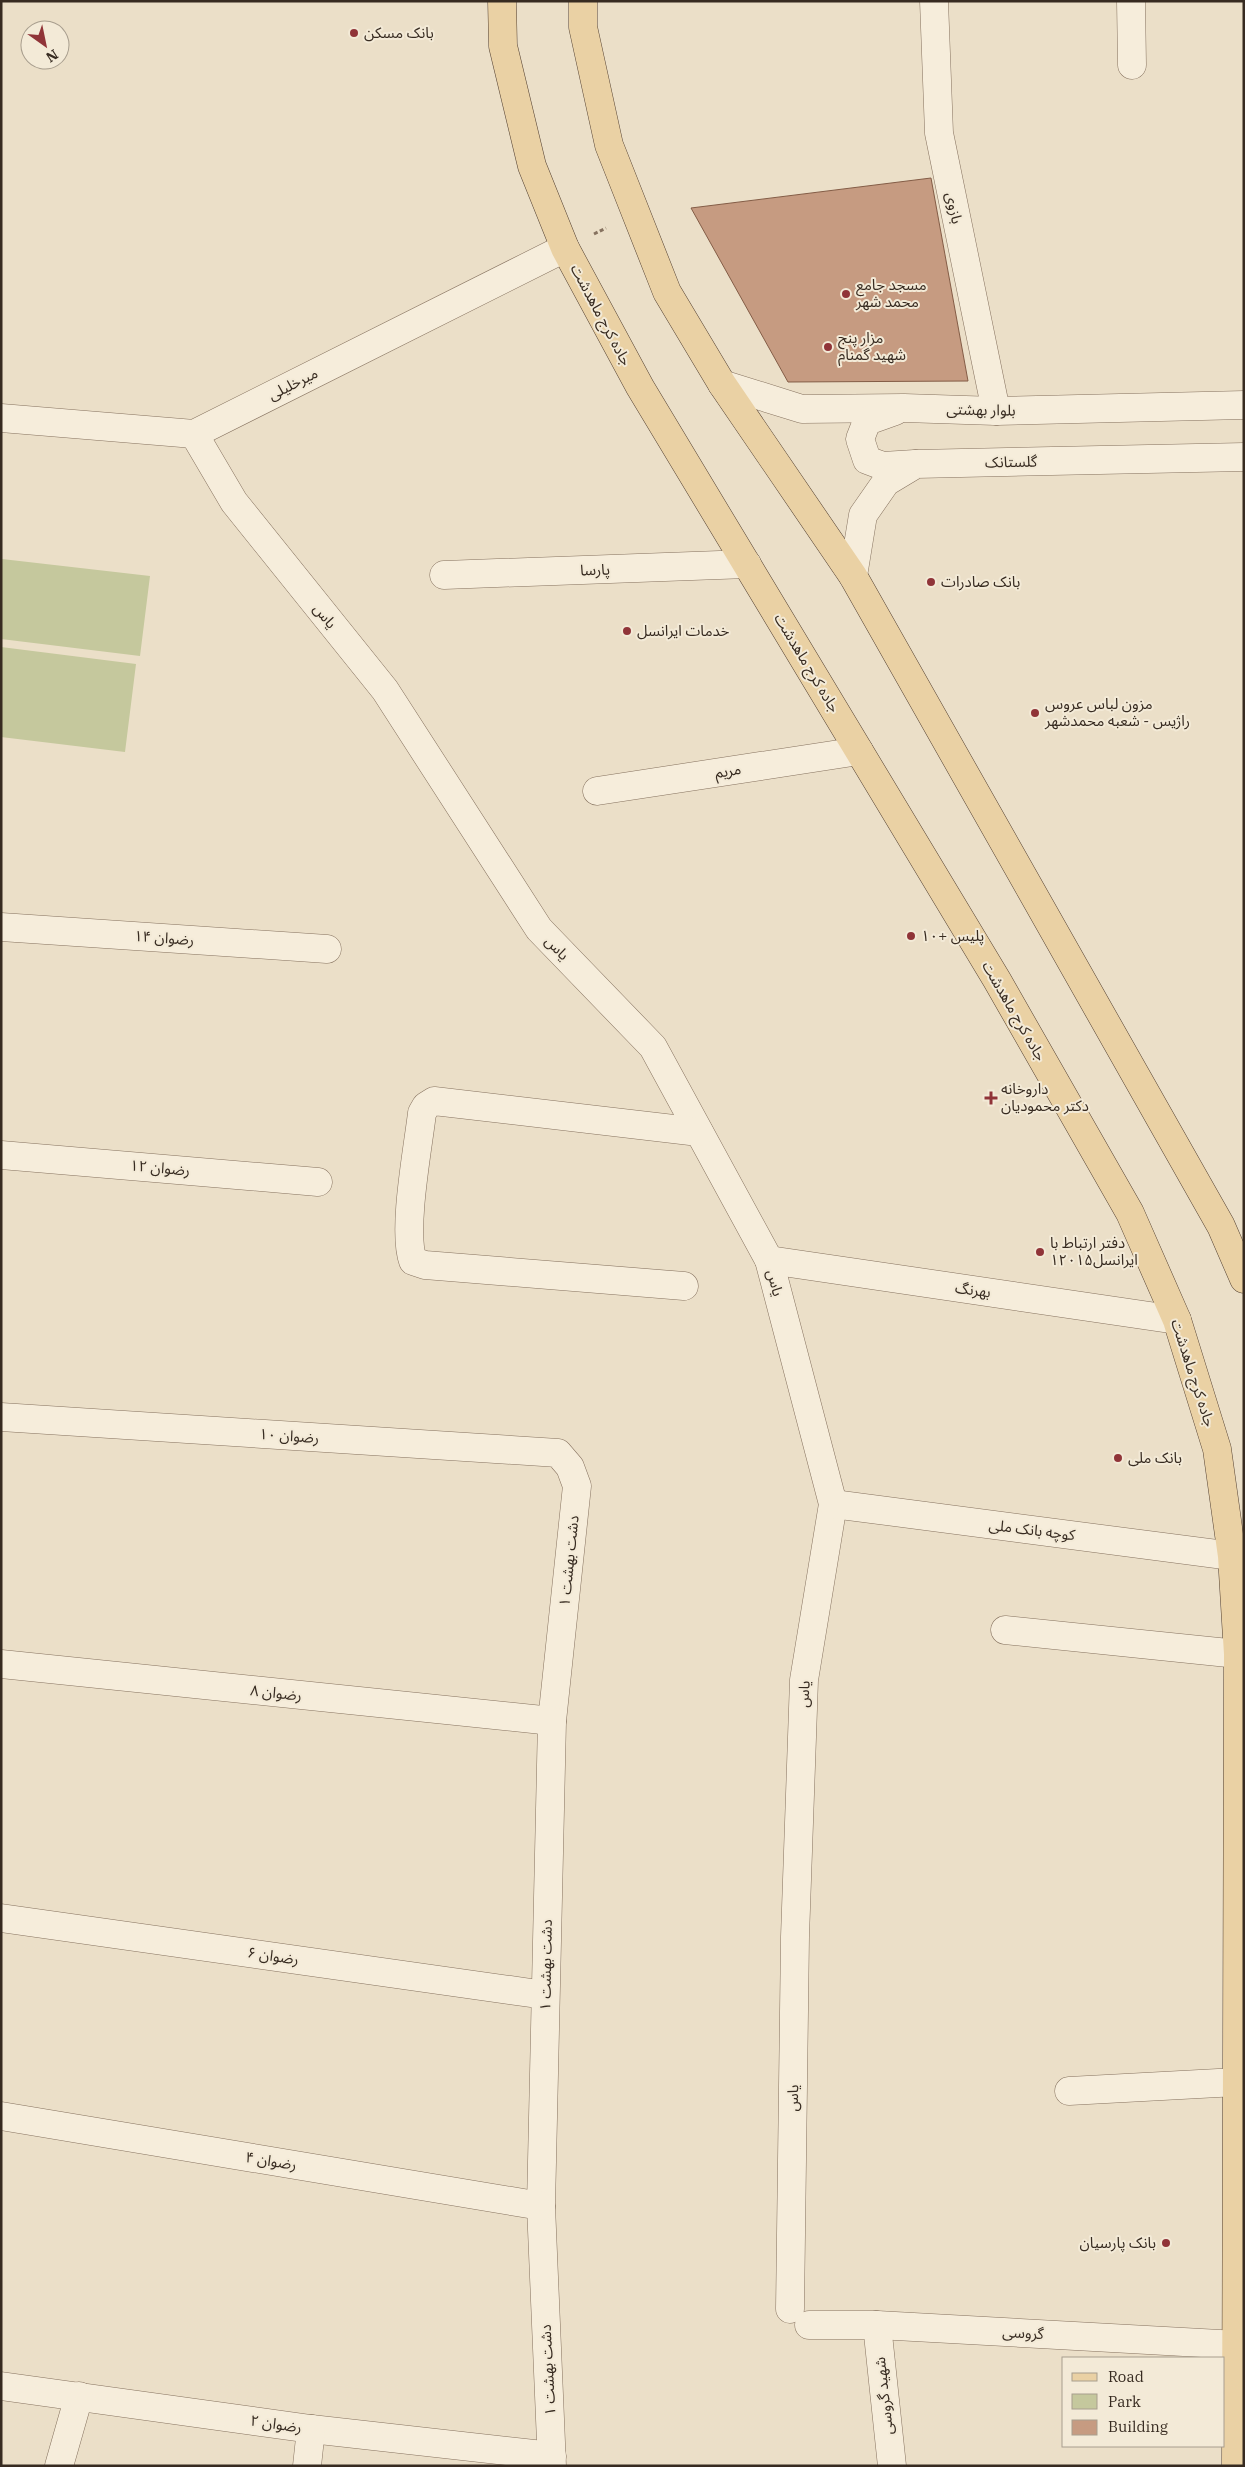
<svg xmlns="http://www.w3.org/2000/svg" width="1245" height="2467" font-family="'IBM Plex Serif','Noto Sans Arabic',serif">
<style>
.green{fill:#c5c89d}
.building{fill:#c69b81;stroke:#835c46}
.lines{fill:none;stroke-linecap:round;stroke-linejoin:round}
.minor-casing{stroke:#86725f;stroke-width:29}
.major-casing{stroke:#544132;stroke-width:29}
.path{stroke:#86725f;stroke-width:3;stroke-dasharray:4 2.5;stroke-linecap:butt}
.minor{stroke:#f6eddb;stroke-width:28}
.major{stroke:#ead1a4;stroke-width:28}
.poi-dot{fill:#903438;stroke:#f3ead7;stroke-width:2}
.labels{text-anchor:middle;stroke-width:4;stroke-linejoin:round;paint-order:stroke}
.poi-label{font-size:15px;fill:#372b21;stroke:#f3ead7;text-anchor:start}
.street-label{font-size:15px;fill:#372b21;stroke:#f3ead7}
</style>
<rect width="100%" height="100%" fill="#ebdfc8"/>
<g class="green">
<polygon points="2,559 150,576 140,656 1,639"/>
<polygon points="1,647 136,664 125,752 1,737"/>
</g>
<polygon class="building" points="931,178 968,381 788,382 691,208"/>
<g class="lines">
<g class="minor-casing">
<g id="minor">
<polyline points="934,1 939,133 996,411"/>
<polyline points="1131,1 1132,65"/>
<polyline points="722,384 802,409 904,408 996,411 1244,405"/>
<polyline points="895,411 867,421 860,439 867,460 883,466 915,464"/>
<polyline points="1,418 194,434 565,248"/>
<polyline points="194,434 234,502 385,690 539,929 653,1047 769,1260 833,1504 804,1680 795,1937 790,2309"/>
<polyline points="444,575 747,564"/>
<polyline points="853,576 863,515 886,482 916,464 1244,457"/>
<polyline points="597,791 859,751"/>
<polyline points="1,927 327,949"/>
<polyline points="1,1155 318,1182"/>
<polyline points="769,1260 1177,1320"/>
<path d="M684,1286l-259,-21 -12,-4c-11,-30 5,-113 9,-148l4,-7 8,-5 265,31"/>
<polyline points="1,1417 558,1453 570,1467 577,1486 552,1721 541,2206 552,2466"/>
<polyline points="833,1504 1232,1556"/>
<polyline points="1005,1630 1238,1654"/>
<polyline points="1,1664 552,1721"/>
<polyline points="1,1918 545,1995"/>
<polyline points="1069,2091 1237,2082"/>
<polyline points="1,2116 541,2206"/>
<polyline points="809,2325 877,2325 1238,2345"/>
<polyline points="877,2325 892,2466"/>
<polyline points="1,2386 311,2429 552,2456"/>
<polyline points="59,2466 79,2396"/>
<polyline points="307,2466 311,2429"/>
</g>
</g>
<g class="major-casing">
<g id="major">
<polyline points="502,1 503,46 532,166 565,248 640,387 997,980 1130,1213 1177,1320 1217,1449 1232,1556 1238,1654 1236,2466"/>
<polyline points="583,1 583,27 609,145 667,292 722,384 853,576 1221,1226 1244,1279"/>
</g>
</g>
<polyline class="path" points="594,234 606,228"/>
<use href="#minor" class="minor"/>
<use href="#major" class="major"/>
</g>
<g class="poi-dot">
<circle cx="354" cy="33" r="5"/>
<circle cx="846" cy="294" r="5"/>
<circle cx="828" cy="347" r="5"/>
<circle cx="931" cy="582" r="5"/>
<circle cx="627" cy="631" r="5"/>
<circle cx="1035" cy="713" r="5"/>
<circle cx="911" cy="936" r="5"/>
<path d="M988.5 1090.5h5v5h5v5h-5v5h-5v-5h-5v-5h5z"/>
<circle cx="1040" cy="1252" r="5"/>
<circle cx="1118" cy="1458" r="5"/>
<circle cx="1166" cy="2243" r="5"/>
</g>
<g class="labels">
<g class="poi-label">
<text x="364" y="38">بانک مسکن</text>
<text x="856" y="290">مسجد جامع<tspan x="856" dy="17">محمد شهر</tspan></text>
<text x="838" y="343">مزار پنج<tspan x="838" dy="17">شهید گمنام</tspan></text>
<text x="941" y="587">بانک صادرات</text>
<text x="637" y="636">خدمات ایرانسل</text>
<text x="1045" y="709">مزون لباس عروس<tspan x="1045" dy="17">راژیس - شعبه محمدشهر</tspan></text>
<text x="921" y="941">پلیس +۱۰</text>
<text x="1001" y="1094">داروخانه<tspan x="1001" dy="17">دکتر محمودیان</tspan></text>
<text x="1050" y="1248">دفتر ارتباط با<tspan x="1050" dy="17">ایرانسل۱۲۰۱۵</tspan></text>
<text x="1128" y="1463">بانک ملی</text>
<text x="1156" y="2248" text-anchor="end">بانک پارسیان</text>
</g>
<g class="street-label">
<text transform="translate(954 208) rotate(78)" y="5">بازوی</text>
<text transform="translate(601 315) rotate(62)" y="5">جاده کرج ماهدشت</text>
<text transform="translate(293 384) rotate(-27)" y="5">میرخلیلی</text>
<text transform="translate(981 410) rotate(1)" y="5">بلوار بهشتی</text>
<text transform="translate(1011 462) rotate(-1)" y="5">گلستانک</text>
<text transform="translate(595 570) rotate(-2)" y="5">پارسا</text>
<text transform="translate(325 616) rotate(51)" y="5">یاس</text>
<text transform="translate(807 663) rotate(59)" y="5">جاده کرج ماهدشت</text>
<text transform="translate(728 771) rotate(-9)" y="5">مریم</text>
<text transform="translate(164 938) rotate(4)" y="5">رضوان ۱۴</text>
<text transform="translate(557 948) rotate(46)" y="5">یاس</text>
<text transform="translate(1014 1011) rotate(60)" y="5">جاده کرج ماهدشت</text>
<text transform="translate(160 1168) rotate(5)" y="5">رضوان ۱۲</text>
<text transform="translate(775 1283) rotate(75)" y="5">یاس</text>
<text transform="translate(973 1290) rotate(8)" y="5">بهرنگ</text>
<text transform="translate(1193 1373) rotate(72)" y="5">جاده کرج ماهدشت</text>
<text transform="translate(289 1436) rotate(4)" y="5">رضوان ۱۰</text>
<text transform="translate(1032 1530) rotate(7)" y="5">کوچه بانک ملی</text>
<text transform="translate(569 1561) rotate(-84)" y="5">دشت بهشت ۱</text>
<text transform="translate(276 1693) rotate(6)" y="5">رضوان ۸</text>
<text transform="translate(804 1694) rotate(-87)" y="5">یاس</text>
<text transform="translate(273 1956) rotate(8)" y="5">رضوان ۶</text>
<text transform="translate(546 1965) rotate(-89)" y="5">دشت بهشت ۱</text>
<text transform="translate(793 2098) rotate(-89)" y="5">یاس</text>
<text transform="translate(271 2161) rotate(9)" y="5">رضوان ۴</text>
<text transform="translate(1023 2333) rotate(3)" y="5">گروسی</text>
<text transform="translate(548 2370) rotate(-93)" y="5">دشت بهشت ۱</text>
<text transform="translate(884 2396) rotate(-96)" y="5">شهید گروسی</text>
<text transform="translate(276 2424) rotate(8)" y="5">رضوان ۲</text>
</g>
</g>
<rect width="1245" height="2467" fill="none" stroke="#372b21" stroke-width="5"/>
<rect x="1062" y="2357" width="162" height="90" fill="#f3ead7" stroke="#a89e8e"/>
<rect x="1072" y="2373" width="25" height="8" fill="#ead1a4" stroke="#a89e8e"/>
<text x="1108" y="2382" font-size="15" fill="#372b21">Road</text>
<rect x="1072" y="2394" width="25" height="15" fill="#c5c89d" stroke="#a89e8e"/>
<text x="1108" y="2407" font-size="15" fill="#372b21">Park</text>
<rect x="1072" y="2420" width="25" height="15" fill="#c69b81" stroke="#a89e8e"/>
<text x="1108" y="2432" font-size="15" fill="#372b21">Building</text>
<g transform="translate(45 45) rotate(147)"><circle r="24" fill="#f3ead7" stroke="#a89e8e"/>
<path d="M0-4L9 19L0 12L-9 19Z" fill="#903438"/>
<text y="-8" font-size="14" font-weight="bold" text-anchor="middle" fill="#372b21">N</text>
</g>
</svg>
